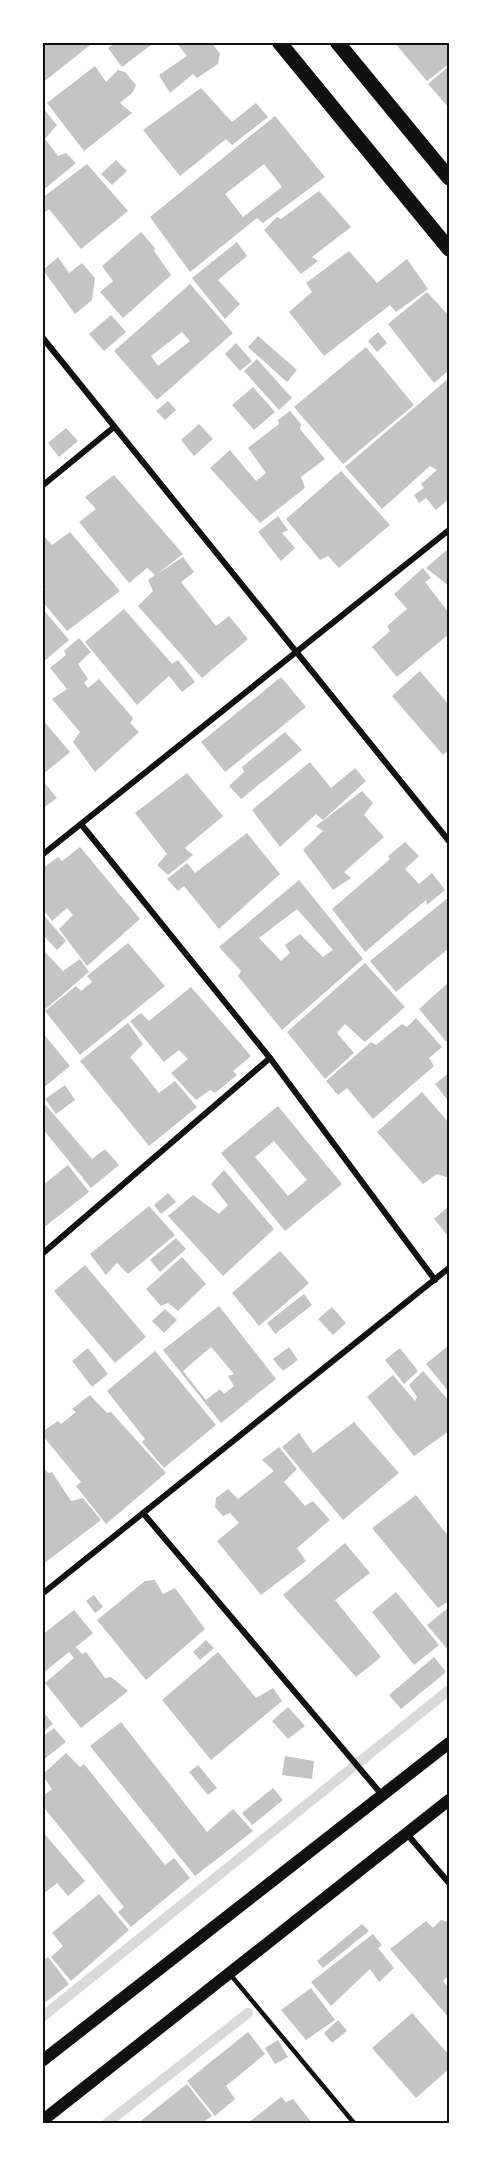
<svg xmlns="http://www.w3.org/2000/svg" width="491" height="2165" font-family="Raleway,sans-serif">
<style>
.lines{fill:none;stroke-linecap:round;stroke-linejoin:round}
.stream{stroke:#d9d9d9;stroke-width:10}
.building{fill:#c4c4c4;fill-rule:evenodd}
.service{stroke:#111;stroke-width:4.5}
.minor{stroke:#111;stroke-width:6}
.secondary{stroke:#111;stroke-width:12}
.primary{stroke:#111;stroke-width:15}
.neatline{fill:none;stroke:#111;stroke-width:2}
</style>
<rect width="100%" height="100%" fill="#fff"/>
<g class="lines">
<g class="stream">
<polyline points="42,2017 449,1690"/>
<polyline points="107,2123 248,2013"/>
</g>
</g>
<g class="building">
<polygon points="42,42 94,42 42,83"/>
<polygon points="116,42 155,42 122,67 108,48"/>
<polygon points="176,42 211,42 220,54 218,64 197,78 193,74 170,93 159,75 187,56"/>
<polygon points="394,42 449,42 449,64 427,81"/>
<polygon points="95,66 106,82 118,70 125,72 136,85 133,92 120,103 132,113 84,151 47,103"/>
<polygon points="449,66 449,108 428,84"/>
<polygon points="201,88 232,122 256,103 268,117 232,145 226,139 180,176 143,130"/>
<polygon points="42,107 57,125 45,139 58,156 66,153 76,163 42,191"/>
<path d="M275,116l50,61 -62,46 -6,-5 -67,54 -40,-55zM264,164l18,23 -39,30 -18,-23z"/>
<polygon points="116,160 127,171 112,185 101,174"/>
<polygon points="87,164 128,211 81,249 49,209 42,215 42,198"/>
<polygon points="319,191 351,227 312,257 318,261 301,274 264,230 277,217 281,219"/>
<polygon points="141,232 155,248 154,251 171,275 123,318 100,292 113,281 102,266"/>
<polygon points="237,242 247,256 218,280 240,304 225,319 192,278"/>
<polygon points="349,251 377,283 407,259 428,289 396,312 390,305 324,356 289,312 312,292 306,283"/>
<polygon points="58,257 69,273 82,263 95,278 92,300 75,314 43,270"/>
<path d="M190,284l43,49 -76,67 -43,-49zM182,332l8,9 -32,25 -7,-10z"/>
<polygon points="427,292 449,316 449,370 434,383 388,324"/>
<polygon points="111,315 126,332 104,351 89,334"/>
<polygon points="378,332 387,343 377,352 368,341"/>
<polygon points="258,336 297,370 287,382 248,347"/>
<polygon points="236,343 252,361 240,371 225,354"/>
<polygon points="366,347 414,405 343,464 294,407"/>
<polygon points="257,359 292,398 279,410 244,371"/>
<polygon points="449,378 449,499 436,510 426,498 419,503 414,495 424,488 421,484 437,470 430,466 382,509 345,467"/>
<polygon points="253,387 275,412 254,430 232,405"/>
<polygon points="168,401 176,410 165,420 156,411"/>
<polygon points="290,411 301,424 300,429 325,459 301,477 305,488 260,523 210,468 230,450 256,481 266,473 248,448 279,424 278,420"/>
<polygon points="199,424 213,439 194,456 181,440"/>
<polygon points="66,428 78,441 59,457 48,443"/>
<polygon points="341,471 390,525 339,568 328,556 320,560 286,519"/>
<polygon points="114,475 183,554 157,574 183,557 194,572 181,582 216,626 229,616 248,639 202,678 138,606 153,591 148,580 155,575 147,568 129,583 79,522 96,509 85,497"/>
<polygon points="278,516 288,530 282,533 295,548 281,561 258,532"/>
<polygon points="70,532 120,591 67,631 42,601 42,593 46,589 42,586 42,534 52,545"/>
<polygon points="449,548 449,586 426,568"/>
<polygon points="423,568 431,578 425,582 449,613 449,634 397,677 372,647 390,631 387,626 407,609 394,594"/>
<polygon points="42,608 69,640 42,663"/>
<polygon points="124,609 172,664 178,660 195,682 182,692 169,676 137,705 85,642"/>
<polygon points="79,638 91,652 78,664 88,679 84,683 88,688 99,679 133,718 130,723 139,732 95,772 73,742 80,732 52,699 67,689 50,668 66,655 64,651"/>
<polygon points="420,671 449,705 449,750 443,755 392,696"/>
<polygon points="281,677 306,707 225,772 201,742"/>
<polygon points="42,719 70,752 42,775"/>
<polygon points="285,732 302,750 241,799 229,786 244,772 242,767"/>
<polygon points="310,762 331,788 355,768 366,781 323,820 316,814 280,847 252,810"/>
<polygon points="187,773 223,816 185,848 193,855 168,875 157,865 167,854 135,813"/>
<polygon points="42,780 57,798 42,809"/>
<polygon points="362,791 373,803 364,815 384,837 344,872 351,878 333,890 303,850 323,831 316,826"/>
<polygon points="247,833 280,874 219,929 184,886 178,891 167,879 187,863 195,873"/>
<polygon points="405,842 419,856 405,869 419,884 432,873 445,890 427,905 426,900 365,952 332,909 390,859 388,856"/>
<polygon points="80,847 140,919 87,966 59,929 73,915 67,908 52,921 42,908 42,869 58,857 62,861"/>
<path d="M299,880l64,79 -81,71 -44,-54 3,-5 -22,-24zM297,909l36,41 -10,7 -23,-23 -15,11 5,8 -9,8 -22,-23z"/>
<polygon points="449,897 449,948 396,992 370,961"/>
<polygon points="42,913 66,941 57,950 42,934"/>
<polygon points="128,943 165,986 80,1055 45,1011 76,986 81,991 92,982 87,976"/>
<polygon points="42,949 63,971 80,959 89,972 42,1012"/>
<polygon points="365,963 405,1007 365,1042 345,1024 337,1033 354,1053 325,1079 287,1032"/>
<polygon points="449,982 449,1045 419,1009"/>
<polygon points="191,987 251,1056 233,1071 237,1075 215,1093 210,1090 196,1100 171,1073 188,1059 179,1050 164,1062 130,1021 141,1013 149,1021"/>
<polygon points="416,1018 442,1047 429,1058 434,1066 373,1119 347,1088 338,1095 326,1081 371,1042 376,1045 402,1024 407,1027"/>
<polygon points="128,1023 143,1044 130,1057 159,1093 175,1081 197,1107 149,1146 80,1061"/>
<polygon points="42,1032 70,1066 42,1089"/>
<polygon points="449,1073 449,1102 435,1084"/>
<polygon points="65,1085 75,1100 56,1114 45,1099"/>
<polygon points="422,1092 449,1123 449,1178 437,1174 423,1184 377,1132"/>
<polygon points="43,1102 92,1159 105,1149 119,1165 91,1188 42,1128"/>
<path d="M278,1106l64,78 -57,47 -64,-78zM274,1141l33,39 -19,16 -33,-39z"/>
<polygon points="68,1165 89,1192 42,1229 42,1181 44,1184"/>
<polygon points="224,1170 274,1229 223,1276 168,1216 193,1195 219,1214 228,1205 211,1184"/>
<polygon points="168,1193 176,1202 161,1214 154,1205"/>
<polygon points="149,1206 175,1235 128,1274 117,1263 106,1275 90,1254"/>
<polygon points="449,1206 449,1237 434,1219"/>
<polygon points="176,1238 186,1249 160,1272 150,1260"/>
<polygon points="280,1251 309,1283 259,1326 232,1293"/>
<polygon points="182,1257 206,1284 178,1311 168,1303 161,1306 146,1289"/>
<polygon points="85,1265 146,1337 115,1363 54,1291"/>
<polygon points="304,1294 312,1305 275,1334 267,1323"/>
<path d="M219,1306l57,73 -55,44 -58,-73zM211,1347l23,27 -6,2 6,10 -10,8 -4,-5 -14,11 -23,-29z"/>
<polygon points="332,1307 346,1323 333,1335 318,1319"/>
<polygon points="165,1309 177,1320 164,1333 152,1321"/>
<polygon points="449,1345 449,1392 426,1364"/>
<polygon points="289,1347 298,1360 283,1371 273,1359"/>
<polygon points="88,1348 108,1374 92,1387 72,1361"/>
<polygon points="400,1348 418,1371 404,1384 385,1360"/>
<polygon points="155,1351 216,1425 164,1468 142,1442 145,1439 107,1391"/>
<polygon points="423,1371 449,1401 449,1431 414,1456 367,1397 393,1375 415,1401 417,1397 409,1385"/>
<polygon points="90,1395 107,1413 111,1412 166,1473 106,1524 76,1486 81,1482 42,1435 42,1432 58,1421 61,1424 76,1412 72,1409"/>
<polygon points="354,1422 399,1473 343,1520 282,1447 299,1433 313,1453"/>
<polygon points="279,1447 297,1469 284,1482 305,1506 313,1501 330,1520 297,1548 306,1561 261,1595 217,1541 239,1523 230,1513 223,1516 215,1507 216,1498 228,1489 238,1499 274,1471 262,1460"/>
<polygon points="42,1465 48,1473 52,1472 71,1501 83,1498 101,1520 42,1565"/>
<polygon points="416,1495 449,1537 449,1601 438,1608 372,1528"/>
<polygon points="345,1543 370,1573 335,1600 381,1657 356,1677 283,1595"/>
<polygon points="155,1580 163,1594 175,1588 205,1629 146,1680 97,1620 145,1581"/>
<polygon points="396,1592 439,1645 414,1665 372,1612"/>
<polygon points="94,1595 103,1607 95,1613 86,1601"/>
<polygon points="449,1607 449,1651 427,1625"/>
<polygon points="74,1610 93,1633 76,1647 82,1654 86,1652 105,1678 111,1677 128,1691 81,1728 45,1683 74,1658 69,1652 42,1674 42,1635"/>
<polygon points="206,1640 214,1648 200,1660 193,1652"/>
<polygon points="218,1652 256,1698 273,1688 282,1701 211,1760 162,1700"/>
<polygon points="434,1657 446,1672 401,1709 389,1695"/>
<polygon points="288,1707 305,1726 288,1739 272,1721"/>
<polygon points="42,1710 53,1724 42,1733"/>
<polygon points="121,1722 207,1832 233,1809 253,1831 195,1876 90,1746"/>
<polygon points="54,1728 66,1742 42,1761 42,1737"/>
<polygon points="66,1753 80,1767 84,1764 165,1865 174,1858 190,1878 131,1927 118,1912 124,1907 42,1805 42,1797 52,1789 42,1775"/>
<polygon points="285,1756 314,1761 312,1779 282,1775"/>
<polygon points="198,1765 217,1788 208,1795 189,1772"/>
<polygon points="273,1788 283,1800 252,1825 242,1813"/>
<polygon points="42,1831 85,1881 68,1896 57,1883 42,1895"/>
<polygon points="99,1894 129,1930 71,1981 51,1957 63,1946 52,1933"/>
<polygon points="441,1920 449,1922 449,1975 443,1981 449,1988 449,2018 390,1949 426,1921 433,1928"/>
<polygon points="362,1924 369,1931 323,1968 317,1961"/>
<polygon points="373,1934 382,1945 378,1948 394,1968 379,1982 370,1969 331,2006 311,1982"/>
<polygon points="48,1957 69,1984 42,2005 42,1961"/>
<polygon points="311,1988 335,2020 306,2040 281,2010"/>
<polygon points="412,2013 449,2055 449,2069 416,2098 372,2048"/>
<polygon points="338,2020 347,2031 332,2043 324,2033"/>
<polygon points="248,2032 265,2054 226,2086 235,2099 215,2116 187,2081"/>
<polygon points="278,2040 288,2057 275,2064 265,2048"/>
<polygon points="187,2084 212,2116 202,2123 138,2123"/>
<polygon points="281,2097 286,2102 293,2099 312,2123 248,2123"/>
</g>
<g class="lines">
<polyline class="service" points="229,1973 354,2123"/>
<g class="minor">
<polyline points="42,337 449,841"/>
<polyline points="42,486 114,427"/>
<polyline points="81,824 270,1058 435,1280"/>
<polyline points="42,855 449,530"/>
<polyline points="42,1254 270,1058"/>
<polyline points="143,1513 383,1796"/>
<polyline points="42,1594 449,1268"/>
<polyline points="407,1834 449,1883"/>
</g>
<g class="secondary">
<polyline points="42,2061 449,1743"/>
<polyline points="42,2121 449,1800"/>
</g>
<g class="primary">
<polyline points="279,42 449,249"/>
<polyline points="337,42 449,178"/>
</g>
</g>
<rect width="491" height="2165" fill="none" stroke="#ffffff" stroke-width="87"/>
<rect x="44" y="44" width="404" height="2078" class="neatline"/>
</svg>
